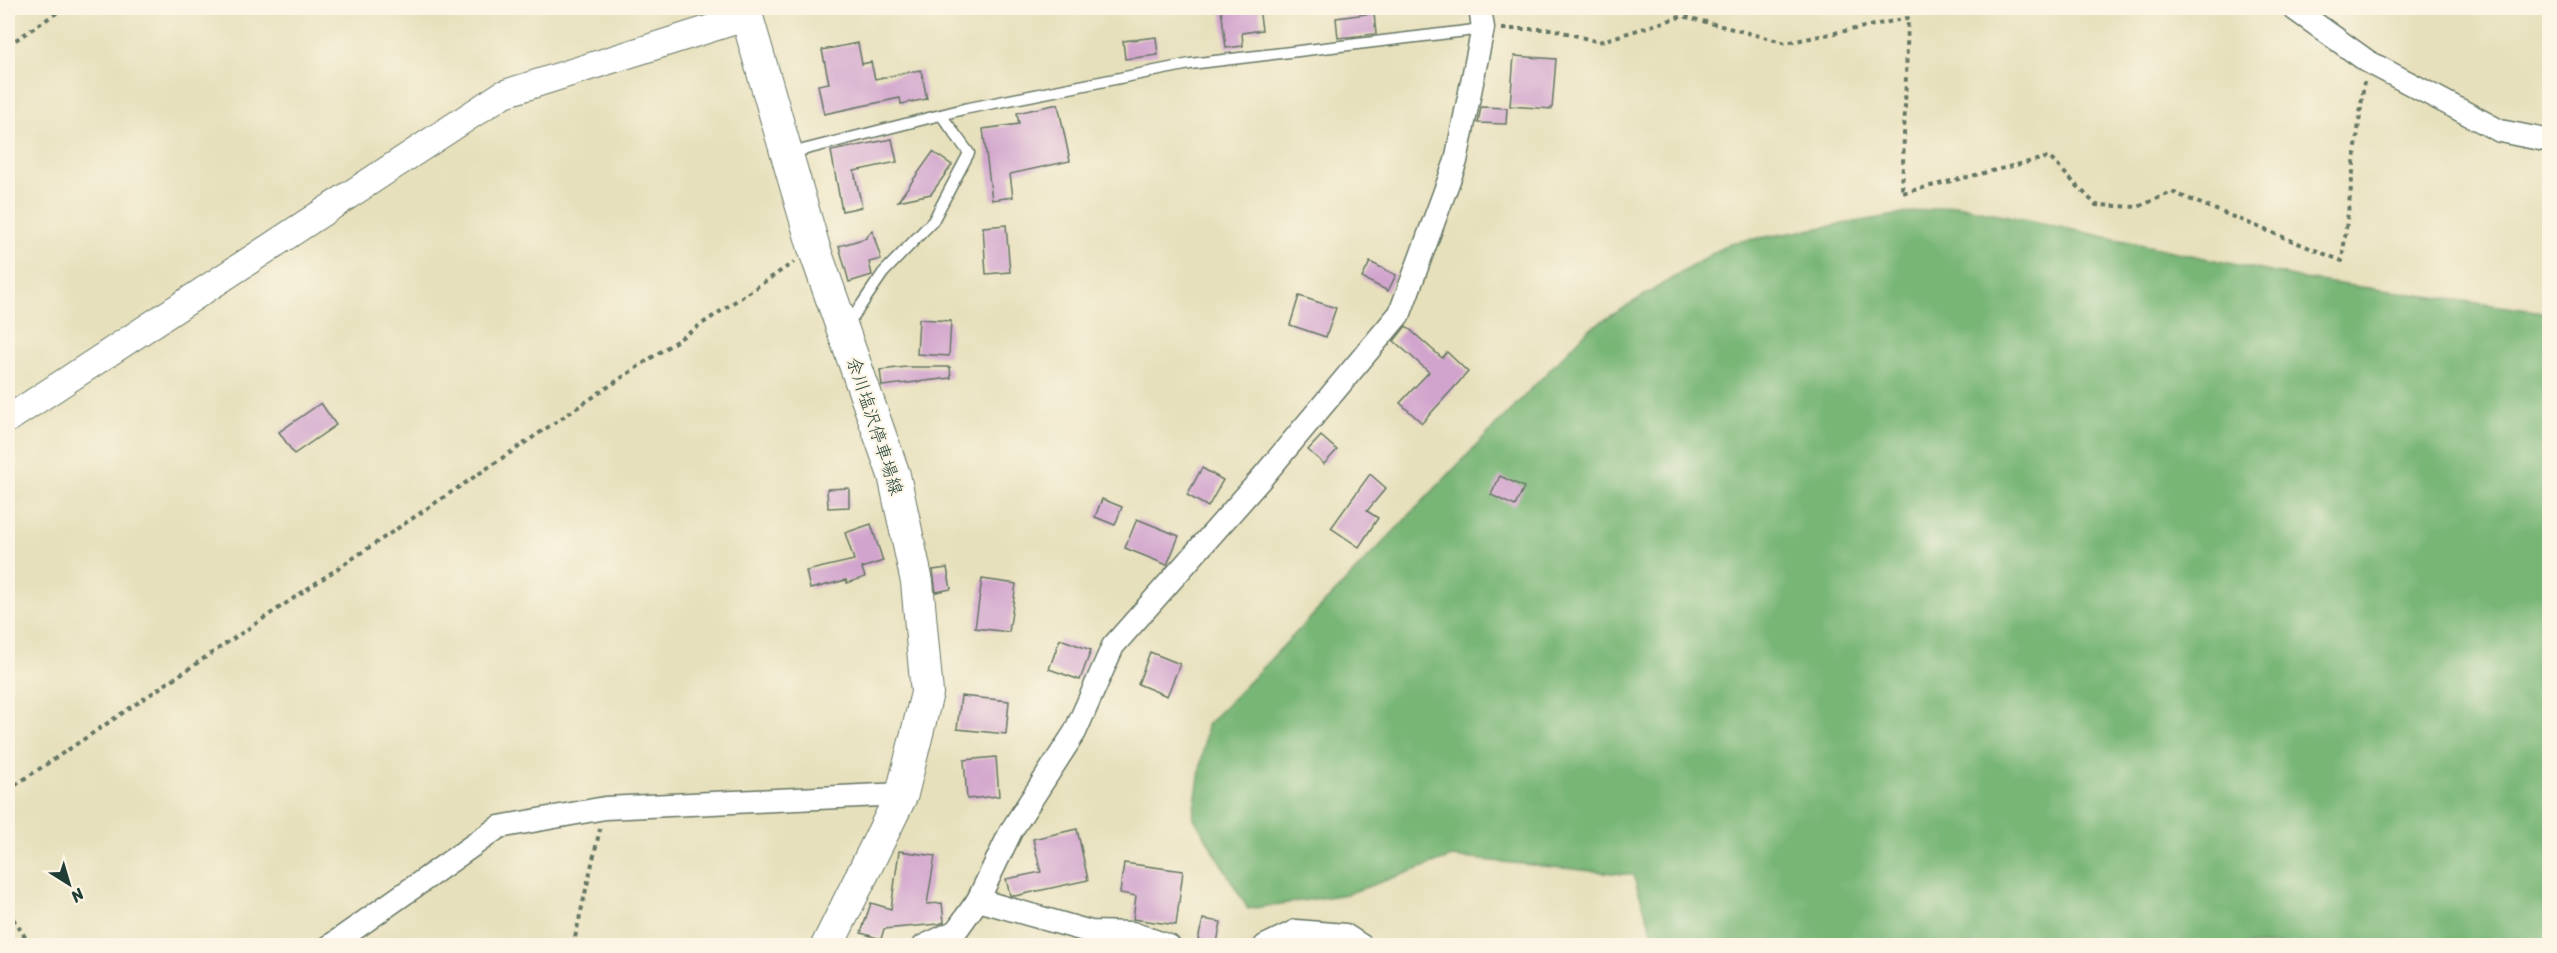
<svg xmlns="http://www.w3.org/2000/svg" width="2557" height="953" font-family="Sriracha,'Klee One',sans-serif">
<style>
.forest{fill:#78b676;stroke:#4c7a55;stroke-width:1.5}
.building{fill:#d1a4cd}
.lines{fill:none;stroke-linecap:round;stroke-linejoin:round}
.service-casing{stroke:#657664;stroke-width:13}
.minor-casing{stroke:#657664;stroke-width:25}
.tertiary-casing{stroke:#657664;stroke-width:29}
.secondary-casing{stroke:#657664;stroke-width:34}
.path{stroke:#657664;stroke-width:4;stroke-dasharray:4.5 4.5;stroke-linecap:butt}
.service{stroke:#fff;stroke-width:10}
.minor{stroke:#fff;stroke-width:22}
.tertiary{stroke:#fff;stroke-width:27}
.secondary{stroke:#fff;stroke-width:32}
.labels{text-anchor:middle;stroke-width:4.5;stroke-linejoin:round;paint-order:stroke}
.street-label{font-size:18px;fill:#1f3d34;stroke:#fcf5e5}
</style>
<rect width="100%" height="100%" fill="#fcf5e5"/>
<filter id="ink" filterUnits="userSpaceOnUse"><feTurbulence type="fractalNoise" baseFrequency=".0167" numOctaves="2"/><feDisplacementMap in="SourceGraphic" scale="12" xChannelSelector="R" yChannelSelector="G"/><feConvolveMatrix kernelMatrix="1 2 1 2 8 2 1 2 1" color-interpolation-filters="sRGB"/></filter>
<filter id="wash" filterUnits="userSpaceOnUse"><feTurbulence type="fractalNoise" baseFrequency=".008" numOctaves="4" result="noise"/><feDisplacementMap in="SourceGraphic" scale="24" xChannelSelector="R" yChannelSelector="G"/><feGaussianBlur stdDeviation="1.35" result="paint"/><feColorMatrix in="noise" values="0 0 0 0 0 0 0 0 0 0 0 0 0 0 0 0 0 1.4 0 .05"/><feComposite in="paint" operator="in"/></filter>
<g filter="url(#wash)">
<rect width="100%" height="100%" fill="#e7e0bc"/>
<polygon class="forest" points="1956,205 2303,279 2549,313 2549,945 1657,945 1633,875 1452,857 1347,894 1248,909 1193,816 1207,725 1589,329 1730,243"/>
<g id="blocks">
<g class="building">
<polygon points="1221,8 1259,8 1262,30 1242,33 1243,46 1226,48"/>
<polygon points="1374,13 1376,34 1338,38 1336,18"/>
<polygon points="1156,37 1158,55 1125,59 1123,41"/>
<polygon points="858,43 862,64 871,62 875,79 921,70 927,99 901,104 900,98 824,114 818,85 829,83 822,50"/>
<polygon points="1514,56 1556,59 1552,109 1510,106"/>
<polygon points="1058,104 1070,161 1010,174 1013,197 992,200 983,129 1019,124 1017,113"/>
<polygon points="1481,107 1507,108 1506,124 1478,123"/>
<polygon points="892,139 897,162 854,171 862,207 842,211 831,151"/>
<polygon points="933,152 952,165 931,194 898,201"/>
<polygon points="1006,225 1010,272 986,274 983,227"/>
<polygon points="872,230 881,259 869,262 872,275 849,282 839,246 866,238"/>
<polygon points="1370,262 1396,275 1388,291 1362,278"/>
<polygon points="1299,296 1336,308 1326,337 1290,325"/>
<polygon points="919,319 951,321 949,356 917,354"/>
<polygon points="1406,326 1442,358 1447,352 1468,372 1422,423 1400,403 1429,372 1394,341"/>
<polygon points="907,367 950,367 951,378 882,386 880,370"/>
<polygon points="321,403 336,425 294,454 279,432"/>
<polygon points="1321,436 1337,450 1324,464 1308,450"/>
<polygon points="1202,468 1223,480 1208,507 1187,495"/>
<polygon points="1370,474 1386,488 1367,511 1378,518 1359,547 1331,528"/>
<polygon points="1500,476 1524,487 1515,506 1491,495"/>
<polygon points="849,488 849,507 828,508 827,489"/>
<polygon points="1102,499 1122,507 1115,525 1095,517"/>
<polygon points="1137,519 1179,536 1167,565 1125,548"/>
<polygon points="871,524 883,561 862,568 865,577 847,583 846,580 810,589 806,571 854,560 845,533"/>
<polygon points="947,568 951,589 936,592 933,570"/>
<polygon points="982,579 1016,584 1009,632 975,628"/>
<polygon points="1060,639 1091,650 1080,680 1049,669"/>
<polygon points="1150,652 1180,664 1167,696 1138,684"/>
<polygon points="961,696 1009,701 1006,734 957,729"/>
<polygon points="996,757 999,796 967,799 964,760"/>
<polygon points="1077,829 1088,880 1015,896 1010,895 1006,879 1041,872 1033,839"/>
<polygon points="899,851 935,856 927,904 942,903 944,922 939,924 884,929 881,939 861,933 871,903 891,909"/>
<polygon points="1124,863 1183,871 1176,925 1133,919 1136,896 1120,893"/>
<polygon points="1203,919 1221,922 1217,943 1198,940"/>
</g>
</g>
</g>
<g filter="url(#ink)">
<use href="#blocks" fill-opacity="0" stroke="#657664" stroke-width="1.5"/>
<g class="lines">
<g class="service-casing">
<g id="service">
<polyline points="791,153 964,109 1190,64 1483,29"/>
<polyline points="847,326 883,273 933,221 969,153 941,115"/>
</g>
</g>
<g class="minor-casing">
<g id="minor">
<polyline points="2293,8 2367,61 2500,131 2550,141"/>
<polyline points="978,900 1091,932 1132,933 1169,946"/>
<polyline points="330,946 499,827 605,808 902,794"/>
<polyline points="924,946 956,931 978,900 1011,831 1075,732 1113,646 1260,480 1400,313 1456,161 1483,28 1480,8"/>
<polyline points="1265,946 1296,931 1345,935 1362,946"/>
</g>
</g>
<g class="tertiary-casing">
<polyline id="tertiary" points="8,419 503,94 747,17"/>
</g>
<g class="secondary-casing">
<polyline id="secondary" points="747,8 747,17 814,248 894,475 917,582 927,693 902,794 827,946"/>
</g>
<g class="path">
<polyline points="1502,29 1552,29 1599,42 1683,16 1786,43 1908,18 1902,193 2049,157 2096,205 2138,207 2172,192 2342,261 2364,82"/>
<polyline points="8,45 64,8"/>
<polyline points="8,790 794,262"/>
<polyline points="8,911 31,946"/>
<polyline points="573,946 600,829"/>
</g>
<use href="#service" class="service"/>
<use href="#minor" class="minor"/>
<use href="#tertiary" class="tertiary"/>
<use href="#secondary" class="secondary"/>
</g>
</g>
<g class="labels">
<g class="street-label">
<text transform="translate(875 426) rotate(72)" y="6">余川塩沢停車場線</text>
</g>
</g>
<rect width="2557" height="953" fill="none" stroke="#fcf5e5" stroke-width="30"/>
<g transform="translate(69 884) rotate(143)" stroke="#fcf5e5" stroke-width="4.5" paint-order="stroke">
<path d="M0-4.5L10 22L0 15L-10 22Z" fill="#1f3d34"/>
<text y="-9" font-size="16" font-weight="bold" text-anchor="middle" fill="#1f3d34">N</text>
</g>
</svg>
